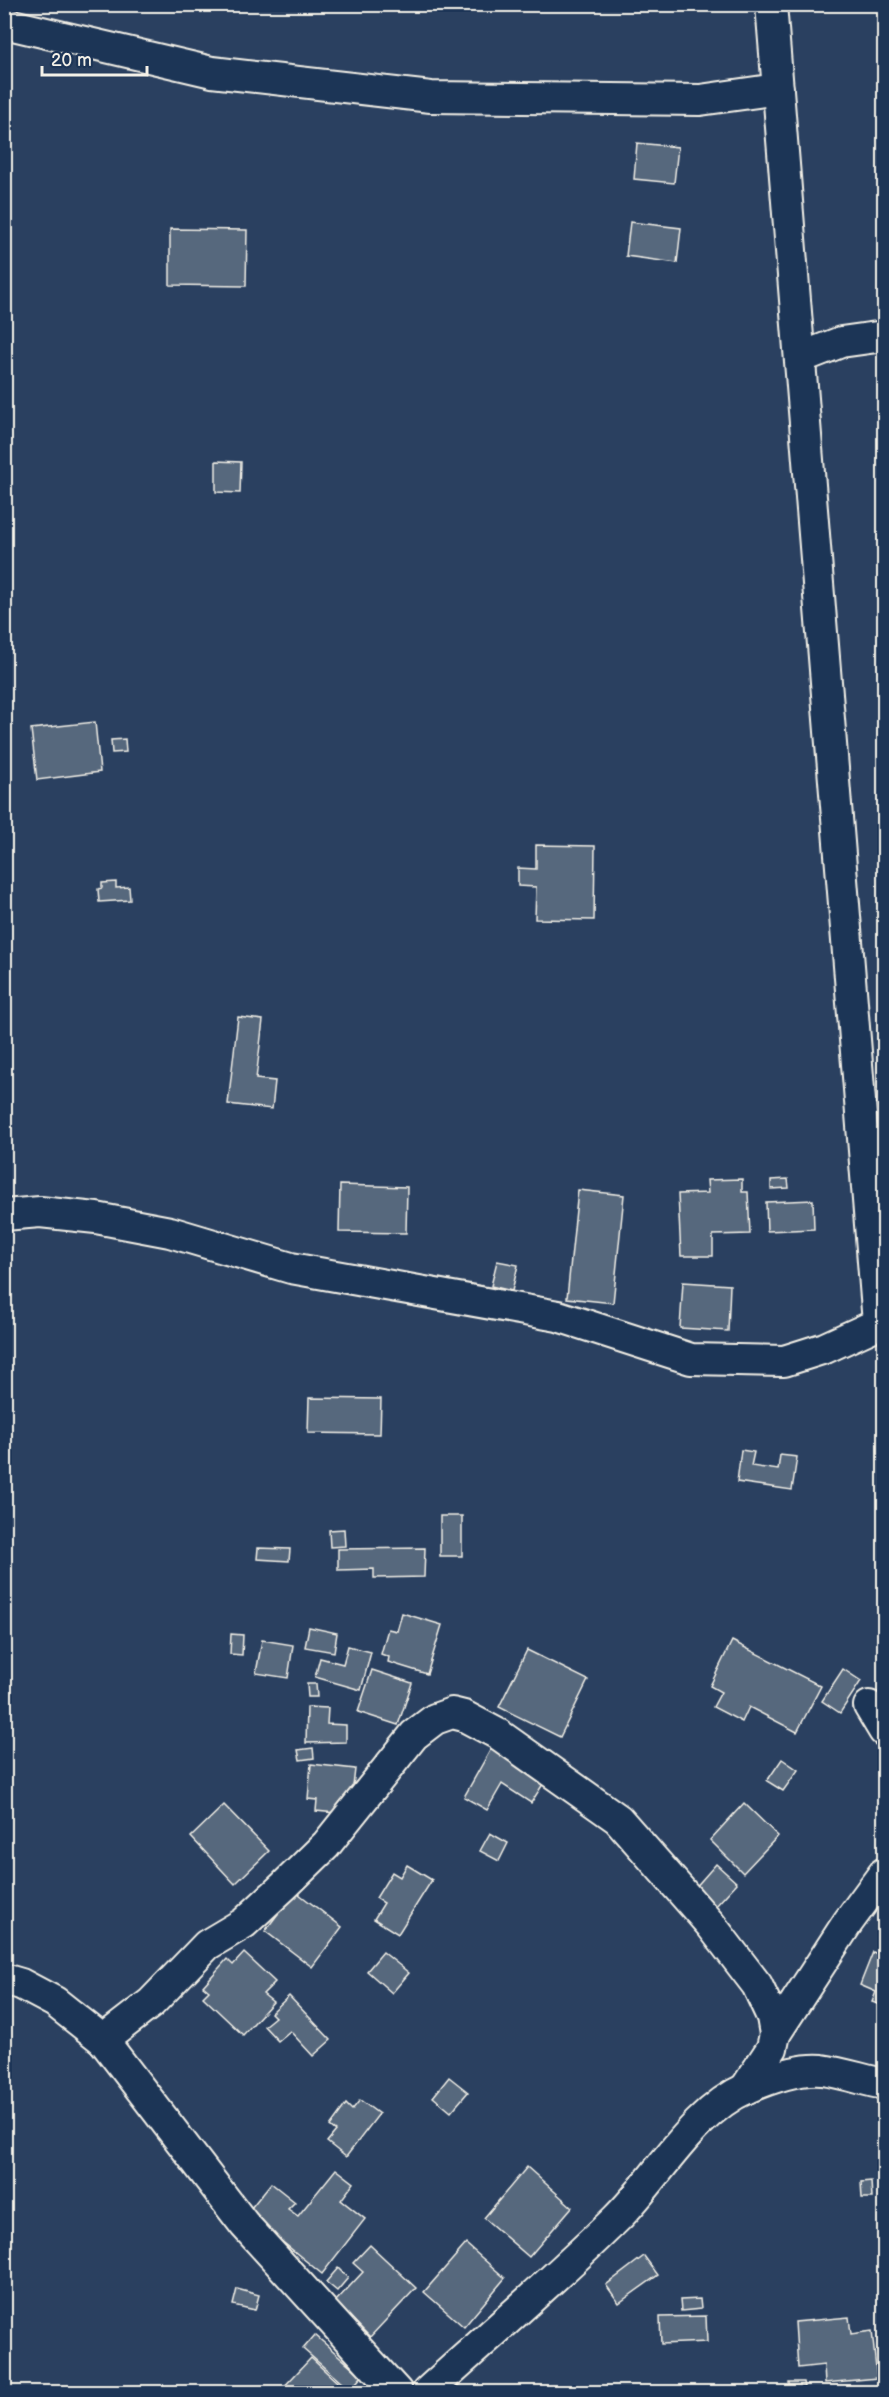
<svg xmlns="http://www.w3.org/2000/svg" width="889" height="2397" font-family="'Balsamiq Sans',sans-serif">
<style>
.building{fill:#56677d;stroke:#f4f1e8;stroke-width:1.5}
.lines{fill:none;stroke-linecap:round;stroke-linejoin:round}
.street-casing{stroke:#f4f1e8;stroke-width:34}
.street{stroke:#1d3557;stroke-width:30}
</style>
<rect width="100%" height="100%" fill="#2a4060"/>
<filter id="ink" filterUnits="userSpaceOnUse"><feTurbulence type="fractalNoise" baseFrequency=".0167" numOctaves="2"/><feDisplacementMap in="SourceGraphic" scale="12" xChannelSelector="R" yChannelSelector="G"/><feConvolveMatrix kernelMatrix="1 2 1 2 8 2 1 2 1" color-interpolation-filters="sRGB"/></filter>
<g filter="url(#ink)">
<g class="building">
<polygon points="637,143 678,147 674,183 634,179"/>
<polygon points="630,222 681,228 677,263 626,256"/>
<polygon points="170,229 247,230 246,286 170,285"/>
<polygon points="216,461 241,462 240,493 216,492"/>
<polygon points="95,722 100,772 37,780 31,729"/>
<polygon points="125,739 126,752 112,753 111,740"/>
<polygon points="536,845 595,846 594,920 535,919 536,887 518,886 518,868 536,869"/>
<polygon points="116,882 116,888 129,887 130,900 99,902 98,889 102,888 102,883"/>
<polygon points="238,1017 263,1020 256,1079 275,1081 272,1109 228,1104"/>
<polygon points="742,1179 742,1192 748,1192 750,1234 713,1235 713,1256 681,1256 678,1194 708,1193 707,1180"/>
<polygon points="788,1179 789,1188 771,1189 771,1180"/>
<polygon points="340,1185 407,1187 406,1233 339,1232"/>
<polygon points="578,1190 624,1195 613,1303 567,1298"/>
<polygon points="813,1200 814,1229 767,1231 766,1202"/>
<polygon points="497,1261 518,1265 512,1291 491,1286"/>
<polygon points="683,1282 730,1285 728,1331 680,1328"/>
<polygon points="309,1398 381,1399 380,1434 308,1433"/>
<polygon points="741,1450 754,1452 751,1466 778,1470 780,1455 797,1457 792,1490 737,1482"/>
<rect x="440" y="1516" width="22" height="40"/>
<polygon points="344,1529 345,1546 330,1547 329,1530"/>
<polygon points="258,1548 290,1549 289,1561 257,1559"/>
<polygon points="425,1548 424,1577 374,1578 374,1569 338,1570 338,1549"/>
<polygon points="402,1613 442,1625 427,1674 388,1662 389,1657 381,1654 388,1629 397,1631"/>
<polygon points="309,1627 337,1633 334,1652 305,1647"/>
<polygon points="231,1634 243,1635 242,1655 230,1654"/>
<polygon points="262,1640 293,1645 288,1678 256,1673"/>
<polygon points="732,1641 821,1686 797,1732 749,1707 742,1722 713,1707 721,1692 710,1686"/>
<polygon points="348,1646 371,1652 361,1690 315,1677 320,1658 343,1664"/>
<polygon points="527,1650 588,1680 560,1737 499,1707"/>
<polygon points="843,1669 861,1681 840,1713 822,1701"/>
<polygon points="372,1670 412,1683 398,1725 358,1712"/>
<polygon points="307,1684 316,1684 317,1697 308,1697"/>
<polygon points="307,1707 328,1708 327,1724 346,1725 346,1742 306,1743"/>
<polygon points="492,1747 545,1781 531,1803 502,1784 487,1810 464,1797"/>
<polygon points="313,1748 314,1758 300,1760 298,1750"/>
<polygon points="782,1759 798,1770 783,1791 767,1781"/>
<polygon points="311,1764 355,1769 351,1804 346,1814 316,1811 317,1800 308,1799"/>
<polygon points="744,1803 778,1836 743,1873 710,1840"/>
<polygon points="224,1805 269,1851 235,1884 191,1837"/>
<polygon points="490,1833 508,1843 499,1861 480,1851"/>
<polygon points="716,1864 737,1883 715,1907 694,1889"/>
<polygon points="407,1865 432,1880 398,1934 374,1919 384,1903 376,1898 392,1872 400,1877"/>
<polygon points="295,1891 342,1927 312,1967 265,1931"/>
<polygon points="383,1952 409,1973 392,1993 367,1971"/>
<polygon points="873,1952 884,1957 884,2006 872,2002 876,1992 860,1985"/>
<polygon points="244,1953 275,1982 263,1994 273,2002 243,2035 203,1997 209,1991 203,1986 227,1959 233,1965"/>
<polygon points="289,1996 331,2040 313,2056 290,2031 278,2041 264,2026 275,2017 271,2013"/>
<polygon points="449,2077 468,2092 451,2112 433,2097"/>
<polygon points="360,2100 379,2114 346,2157 327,2142 336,2131 330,2126 346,2104 352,2110"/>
<polygon points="527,2167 572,2207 529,2257 484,2218"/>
<polygon points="336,2169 354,2183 341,2200 365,2219 322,2274 247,2213 271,2183 295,2202 288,2209 298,2216"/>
<polygon points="871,2181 872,2198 862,2198 861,2182"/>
<polygon points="466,2244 505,2278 464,2327 424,2292"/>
<polygon points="370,2245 416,2288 370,2337 335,2302 363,2272 353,2263"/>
<polygon points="644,2256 658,2275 619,2303 606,2285"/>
<polygon points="338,2268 348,2278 337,2291 326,2282"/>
<polygon points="237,2289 259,2295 255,2310 233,2305"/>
<polygon points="700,2299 701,2309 681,2311 680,2300"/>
<polygon points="706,2316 707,2342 661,2344 660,2317"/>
<polygon points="849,2317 851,2334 872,2331 877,2378 825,2383 824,2365 798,2368 795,2322"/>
<polygon points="315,2335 362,2376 350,2390 303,2349"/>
<polygon points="311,2358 348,2392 279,2392"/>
<polygon points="789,2382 803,2382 804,2387 789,2387"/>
</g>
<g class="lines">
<g class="street-casing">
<g id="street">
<polyline points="771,4 878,1323"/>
<polyline points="4,23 212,72 431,97 700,100 778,89"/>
<polyline points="800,358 841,342 884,336"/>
<polyline points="4,1215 40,1212 96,1218 170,1232 291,1268 558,1316 691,1359 784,1361 825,1348 884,1321"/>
<polyline points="869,1706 884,1731"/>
<polyline points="4,1979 21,1984 55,2002 103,2040 244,2224 397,2392"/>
<polyline points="775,2034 848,1922 884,1873"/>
<polyline points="103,2040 151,2003 207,1945 244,1923 284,1886 326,1845 414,1735 435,1719 452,1713 464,1716 498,1734 618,1819 711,1925 757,1985 772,2017 775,2034 772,2048 745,2089"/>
<path d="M427,2392c63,-57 128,-113 189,-173 42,-41 76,-107 131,-131 21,-9 52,-20 75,-18 21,3 42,10 62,14"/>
</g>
</g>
<use href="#street" class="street"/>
</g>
</g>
<rect width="889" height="2397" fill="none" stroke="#1d3557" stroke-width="24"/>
<rect x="12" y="12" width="865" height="2373" fill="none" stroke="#f4f1e8" stroke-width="2" filter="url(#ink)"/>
<path d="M42 66v9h105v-9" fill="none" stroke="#f4f1e8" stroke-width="3"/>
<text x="51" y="66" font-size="18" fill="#f4f1e8" stroke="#1d3557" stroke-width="4.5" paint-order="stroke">20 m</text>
</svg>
